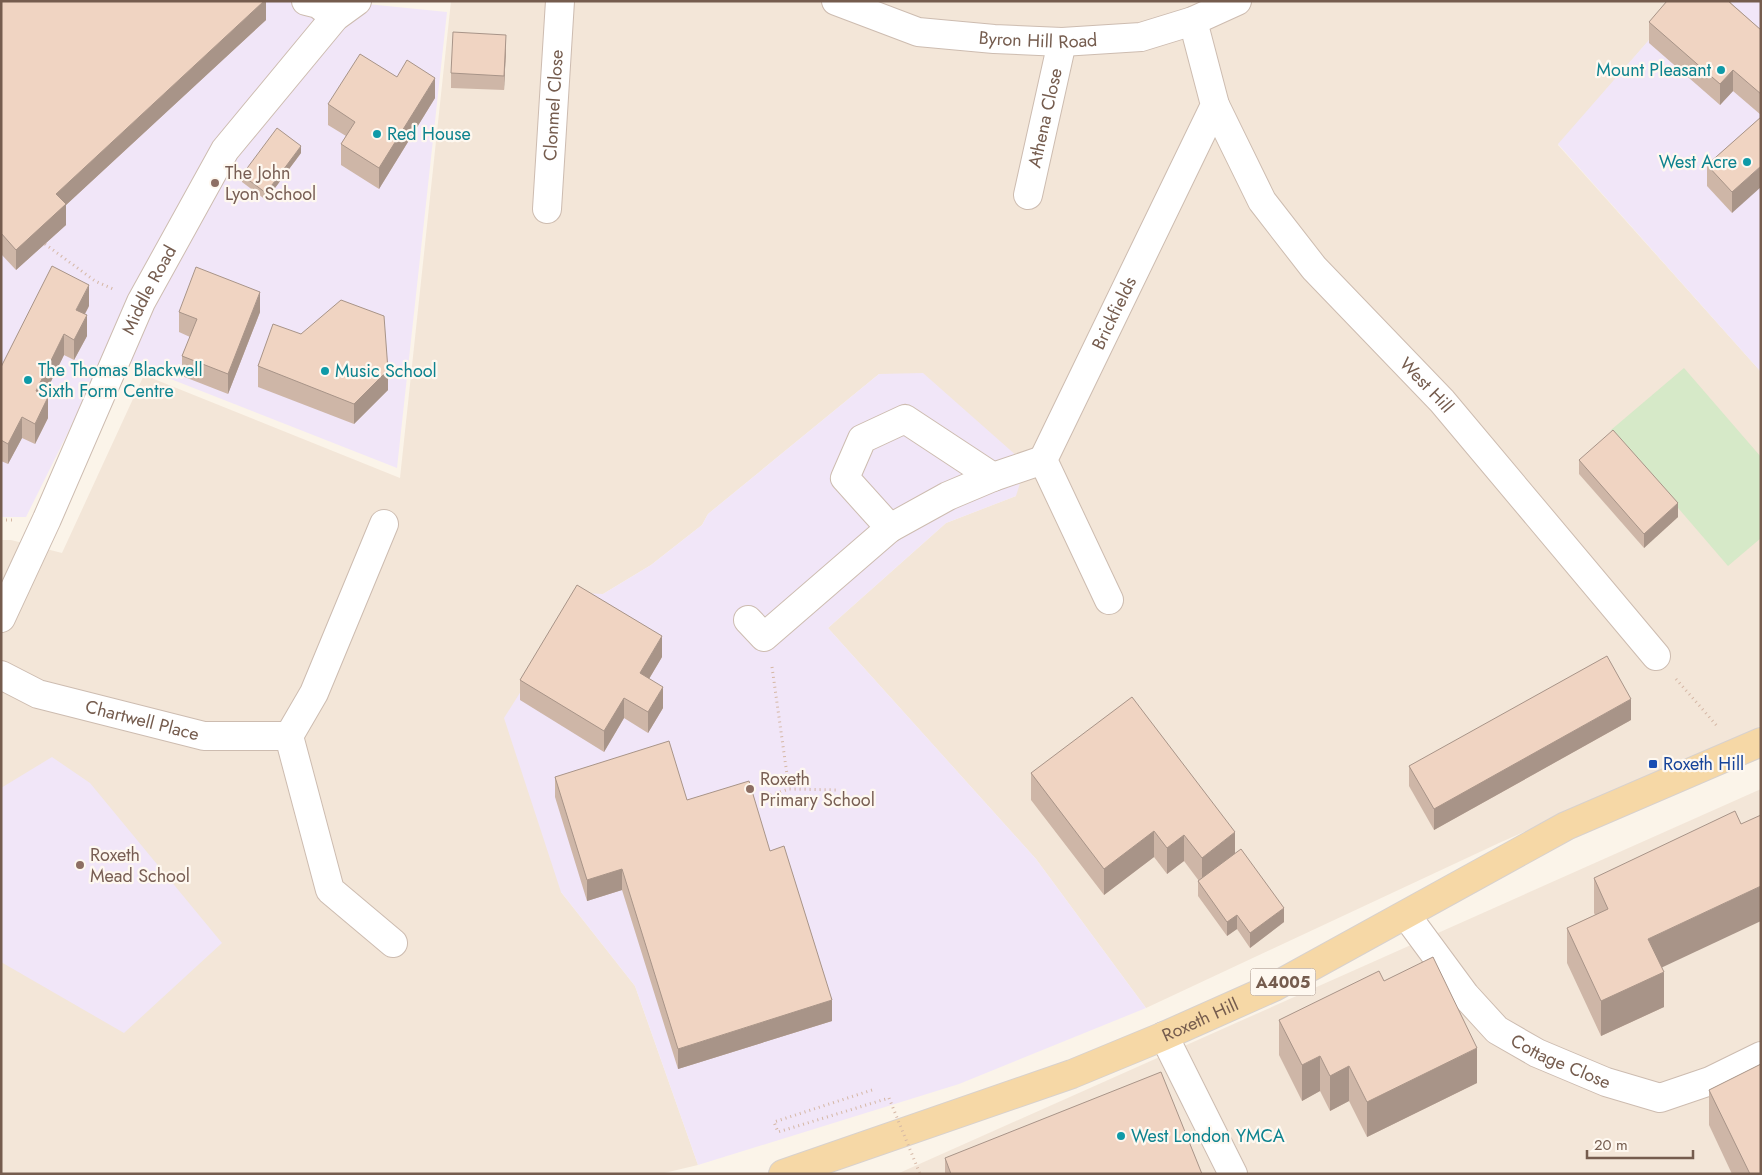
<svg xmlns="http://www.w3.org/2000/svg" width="1762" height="1175" font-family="Jost,sans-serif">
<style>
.residential{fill:#f3e6d8}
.education{fill:#f1e6f8}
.green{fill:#d6e9c8}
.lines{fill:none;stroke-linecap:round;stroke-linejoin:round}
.minor-casing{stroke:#cdbcb0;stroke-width:30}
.major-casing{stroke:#d8d1cd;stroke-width:30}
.path{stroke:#d5b7a5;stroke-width:3;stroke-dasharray:1 4;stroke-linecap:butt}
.minor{stroke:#fff;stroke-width:28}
.major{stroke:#f6d8a6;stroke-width:28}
.path-bridge{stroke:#d5b7a5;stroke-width:3;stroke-dasharray:1 4;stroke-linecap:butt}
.wall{fill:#ceb6a7}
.shaded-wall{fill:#a89488}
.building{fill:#f0d4c2;stroke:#a89488}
.culture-dot{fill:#0f9aa8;stroke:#fef8f0;stroke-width:2}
.education-dot{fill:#8d6e63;stroke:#fef8f0;stroke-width:2}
.transit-dot{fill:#1a4fb4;stroke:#fef8f0;stroke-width:2}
.labels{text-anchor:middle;stroke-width:4.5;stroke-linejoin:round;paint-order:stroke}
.shield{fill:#fef8f0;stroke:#9e8b7f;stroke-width:1}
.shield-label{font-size:16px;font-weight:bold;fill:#755c4e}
.street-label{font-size:18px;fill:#755c4e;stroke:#fef8f0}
.culture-label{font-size:18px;fill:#0d838f;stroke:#fef8f0;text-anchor:start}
.education-label{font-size:18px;fill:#785e54;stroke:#fef8f0;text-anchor:start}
.transit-label{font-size:18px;fill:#164399;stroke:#fef8f0;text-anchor:start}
</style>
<rect width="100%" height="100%" fill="#fbf4e9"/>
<g class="residential">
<polygon points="451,1 1683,1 1558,145 1761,372 1761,726 1499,843 1146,1008 1036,859 828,628 946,523 1016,496 879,374 708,514 702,525 651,565 603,594 561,892 635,986 698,1165 660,1174 1,1174 1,540 11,540 62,553 144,375 400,478"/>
<polygon points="1761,789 1761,1174 897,1174"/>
</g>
<g class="education">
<polygon points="1,1 337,1 447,12 397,468 107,354 26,517 1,517"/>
<polygon points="1683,1 1761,1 1761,372 1558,144"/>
<polygon points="923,373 1026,464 1016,496 946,523 828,628 1036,859 1146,1008 959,1084 698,1165 635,986 561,892 504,718 583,593 603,594 651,565 702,525 708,514 879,374"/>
<polygon points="52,757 90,783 222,943 124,1033 1,962 1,788"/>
</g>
<polygon class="green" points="1684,368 1761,457 1761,538 1728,566 1611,430"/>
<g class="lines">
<g class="minor-casing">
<g id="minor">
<polyline points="306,1 318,4 335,17"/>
<path id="s1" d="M836,1l82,31 76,7 68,3 79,-5 52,-16 44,-20"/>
<path id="s2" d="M1215,105l47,96 52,67 128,133 214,255"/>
<path id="s3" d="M1028,195l34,-153"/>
<path id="s4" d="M547,209l13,-208"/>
<polyline points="890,528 845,478 862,439 905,419 993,477"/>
<path id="s5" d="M1109,600l-66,-140 172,-355 -22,-84"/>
<path id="s6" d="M1,618l46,-99 94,-217 84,-152 110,-133 22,-16"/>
<polyline points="748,620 764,637 890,528 948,496 993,477 1043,460"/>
<path id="s7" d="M1,675l37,19 166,42h85l25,-43 70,-169"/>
<polyline points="289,736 330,890 393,943"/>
<path id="s8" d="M1406,915l59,80 32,35 40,23 69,29 54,16 50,-17 51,-25"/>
<polyline points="1164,1036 1233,1174"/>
</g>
</g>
<g class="major-casing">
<g id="major">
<path id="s9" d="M783,1174l289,-100 92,-38 110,-49 292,-161 195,-84"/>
</g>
</g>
<g class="path">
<polyline points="45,244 95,281 113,289"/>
<polyline points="1,520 12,520"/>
<polyline points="772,667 789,789"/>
<polyline points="1676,679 1718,727"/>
<polyline points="761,798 789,789 838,790"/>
</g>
<use href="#minor" class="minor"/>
<use href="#major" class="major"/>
<polyline class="path-bridge" points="872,1090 774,1122 778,1132 889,1098 920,1174"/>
</g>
<g class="wall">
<polygon points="1,1 266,1 266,20 66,205 66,225 16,270 1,254"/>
<polygon points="1731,1 1731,3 1761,30 1761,115 1733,91 1720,105 1649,43 1649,22"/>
<polygon points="506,49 504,90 451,88 451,73"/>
<polygon points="397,77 435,98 379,189 341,165 341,144 346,136 328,125 328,104"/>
<polygon points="1761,117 1732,213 1707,186 1707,165"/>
<polygon points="301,153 266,200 242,182 242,175"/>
<polygon points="89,306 85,314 87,336 74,360 64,355 44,395 48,418 35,444 22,438 8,464 1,461 1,367"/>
<polygon points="179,312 260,312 228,394 182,376 182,356 190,337 179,332"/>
<polygon points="258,366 388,390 354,424 258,387"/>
<polygon points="1579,460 1678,517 1644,548 1579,474"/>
<polygon points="662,657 649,679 663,708 648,733 624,718 604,752 520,700 520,680"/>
<polygon points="1631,720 1434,830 1409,786 1409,766"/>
<polygon points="1031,773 1235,853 1284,922 1250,948 1237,929 1227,936 1198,896 1198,881 1199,881 1184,861 1167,874 1154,857 1104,895 1031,800"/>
<polygon points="555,777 687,800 770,851 832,1021 678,1069 622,890 587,901 555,797"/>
<polygon points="1594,878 1662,967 1664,1007 1601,1036 1567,963 1567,928 1595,915 1594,913"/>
<polygon points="1384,981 1477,1083 1367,1137 1349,1101 1330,1111 1320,1091 1302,1101 1279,1055 1279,1020"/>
<polygon points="1709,1090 1761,1174 1732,1174 1709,1125"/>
<polygon points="945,1158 1202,1174 945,1174"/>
</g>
<g class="shaded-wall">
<polygon points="264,1 266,1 266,20 66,205 66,225 16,270 16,250 56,194"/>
<polygon points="506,35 506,49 504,90 504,76"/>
<polygon points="1733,70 1733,91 1720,105 1720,84"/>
<polygon points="435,78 435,98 379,189 379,168"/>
<polygon points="301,146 301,153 266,200 266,193"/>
<polygon points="1761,166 1761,187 1732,213 1732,192"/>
<polygon points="89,285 89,306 76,330 76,310"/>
<polygon points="260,292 260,312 228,394 228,374"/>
<polygon points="87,315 87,336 74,360 74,340"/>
<polygon points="64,334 64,355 36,412 36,391"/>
<polygon points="388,370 388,390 354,424 354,404"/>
<polygon points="48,397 48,418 35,444 35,424"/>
<polygon points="22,417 22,438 8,464 8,444"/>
<polygon points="1678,503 1678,517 1644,548 1644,534"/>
<polygon points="662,636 662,657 640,694 640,673"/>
<polygon points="663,687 663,708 648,733 648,712"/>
<polygon points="624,698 624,718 604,752 604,731"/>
<polygon points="1631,699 1631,720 1434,830 1434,809"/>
<polygon points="1154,831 1154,857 1104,895 1104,869"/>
<polygon points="1235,832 1235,859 1202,885 1202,858"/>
<polygon points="1184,835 1184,861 1167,874 1167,848"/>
<polygon points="622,869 622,890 587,901 587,880"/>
<polygon points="1761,886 1761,921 1648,974 1648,939"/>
<polygon points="1284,908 1284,922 1250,948 1250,933"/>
<polygon points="1237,915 1237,929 1227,936 1227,922"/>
<polygon points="1664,972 1664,1007 1601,1036 1601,1001"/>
<polygon points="832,1000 832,1021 678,1069 678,1049"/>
<polygon points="1477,1048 1477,1083 1367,1137 1367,1102"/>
<polygon points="1320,1056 1320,1091 1302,1101 1302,1065"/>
<polygon points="1349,1066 1349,1101 1330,1111 1330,1076"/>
</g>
<g class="building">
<polygon points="1,1 264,1 56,194 66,204 16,250 1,233"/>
<polygon points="1667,1 1728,1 1761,30 1761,94 1733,70 1720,84 1649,22"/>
<polygon points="453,32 506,35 504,76 451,73"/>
<polygon points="360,54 397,77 407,60 435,78 379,168 341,144 355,122 328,104"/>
<polygon points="1761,117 1761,166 1732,192 1707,165"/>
<polygon points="277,128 301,146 266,193 242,175"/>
<polygon points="52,266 89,285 76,310 87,315 74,340 64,334 36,391 48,397 35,424 22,417 8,444 1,440 1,367"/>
<polygon points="196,267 260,292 228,374 182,356 197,319 179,312"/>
<polygon points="341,300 384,316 388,370 354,404 258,366 273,324 301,334"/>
<polygon points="1613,430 1678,503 1644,534 1579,460"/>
<polygon points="577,585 662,636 640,673 663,687 648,712 624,698 604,731 520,680"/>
<polygon points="1607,656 1631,699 1434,809 1409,766"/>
<polygon points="1132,697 1235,832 1202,858 1184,835 1167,848 1154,831 1104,869 1031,773"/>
<polygon points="669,741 687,800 749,781 770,851 784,846 832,1000 678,1049 622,869 587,880 555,777"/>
<polygon points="1735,811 1741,824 1761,815 1761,886 1648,939 1664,972 1601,1001 1567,928 1608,909 1594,878"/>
<polygon points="1241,849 1284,908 1250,933 1237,915 1227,922 1198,881"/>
<polygon points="1433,957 1477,1048 1367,1102 1349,1066 1330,1076 1320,1056 1302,1065 1279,1020 1379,971 1384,981"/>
<polygon points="1761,1064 1761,1174 1750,1174 1709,1090"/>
<polygon points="1161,1072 1202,1174 951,1174 945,1158"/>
</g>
<g class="culture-dot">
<circle cx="1721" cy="70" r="5"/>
<circle cx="377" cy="134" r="5"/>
<circle cx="1747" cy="162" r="5"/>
<circle cx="325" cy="371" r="5"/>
<circle cx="28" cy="380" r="5"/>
<circle cx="1121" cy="1136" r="5"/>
</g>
<g class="education-dot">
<circle cx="215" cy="183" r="5"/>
<circle cx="750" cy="789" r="5"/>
<circle cx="80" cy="865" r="5"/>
</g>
<rect class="transit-dot" x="1648" y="759" width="10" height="10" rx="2.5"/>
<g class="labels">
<rect class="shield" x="1250.5" y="968.5" width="65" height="27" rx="4"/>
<g class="shield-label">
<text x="1283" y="988">A4005</text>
</g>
<g class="street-label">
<text dy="6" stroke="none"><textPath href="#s1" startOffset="208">Byron Hill Road</textPath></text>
<text dy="6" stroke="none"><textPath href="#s4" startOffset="104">Clonmel Close</textPath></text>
<text dy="6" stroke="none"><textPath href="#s3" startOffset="79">Athena Close</textPath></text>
<text dy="6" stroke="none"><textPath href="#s6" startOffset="360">Middle Road</textPath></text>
<text dy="6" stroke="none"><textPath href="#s5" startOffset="318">Brickfields</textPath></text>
<text dy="6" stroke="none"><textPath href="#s2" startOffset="354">West Hill</textPath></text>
<text dy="6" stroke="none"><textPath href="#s7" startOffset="149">Chartwell Place</textPath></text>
<text dy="6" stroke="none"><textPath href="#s9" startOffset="445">Roxeth Hill</textPath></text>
<text dy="6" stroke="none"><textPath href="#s8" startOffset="218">Cottage Close</textPath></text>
</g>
<g class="culture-label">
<text x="1711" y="76" text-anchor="end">Mount Pleasant</text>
<text x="387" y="140">Red House</text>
<text x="1737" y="168" text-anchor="end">West Acre</text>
<text x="38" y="376">The Thomas Blackwell<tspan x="38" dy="21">Sixth Form Centre</tspan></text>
<text x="335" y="377">Music School</text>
<text x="1131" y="1142">West London YMCA</text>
</g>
<g class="education-label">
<text x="225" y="179">The John<tspan x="225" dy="21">Lyon School</tspan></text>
<text x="760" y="785">Roxeth<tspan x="760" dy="21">Primary School</tspan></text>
<text x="90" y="861">Roxeth<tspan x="90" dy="21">Mead School</tspan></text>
</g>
<g class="transit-label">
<text x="1663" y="770">Roxeth Hill</text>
</g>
</g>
<rect width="1762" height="1175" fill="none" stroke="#755c4e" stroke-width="5"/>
<path d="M1587 1150v8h106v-8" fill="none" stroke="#755c4e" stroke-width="2.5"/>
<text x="1594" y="1150" font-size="15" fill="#755c4e" stroke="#fef8f0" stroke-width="4" paint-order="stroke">20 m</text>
</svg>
